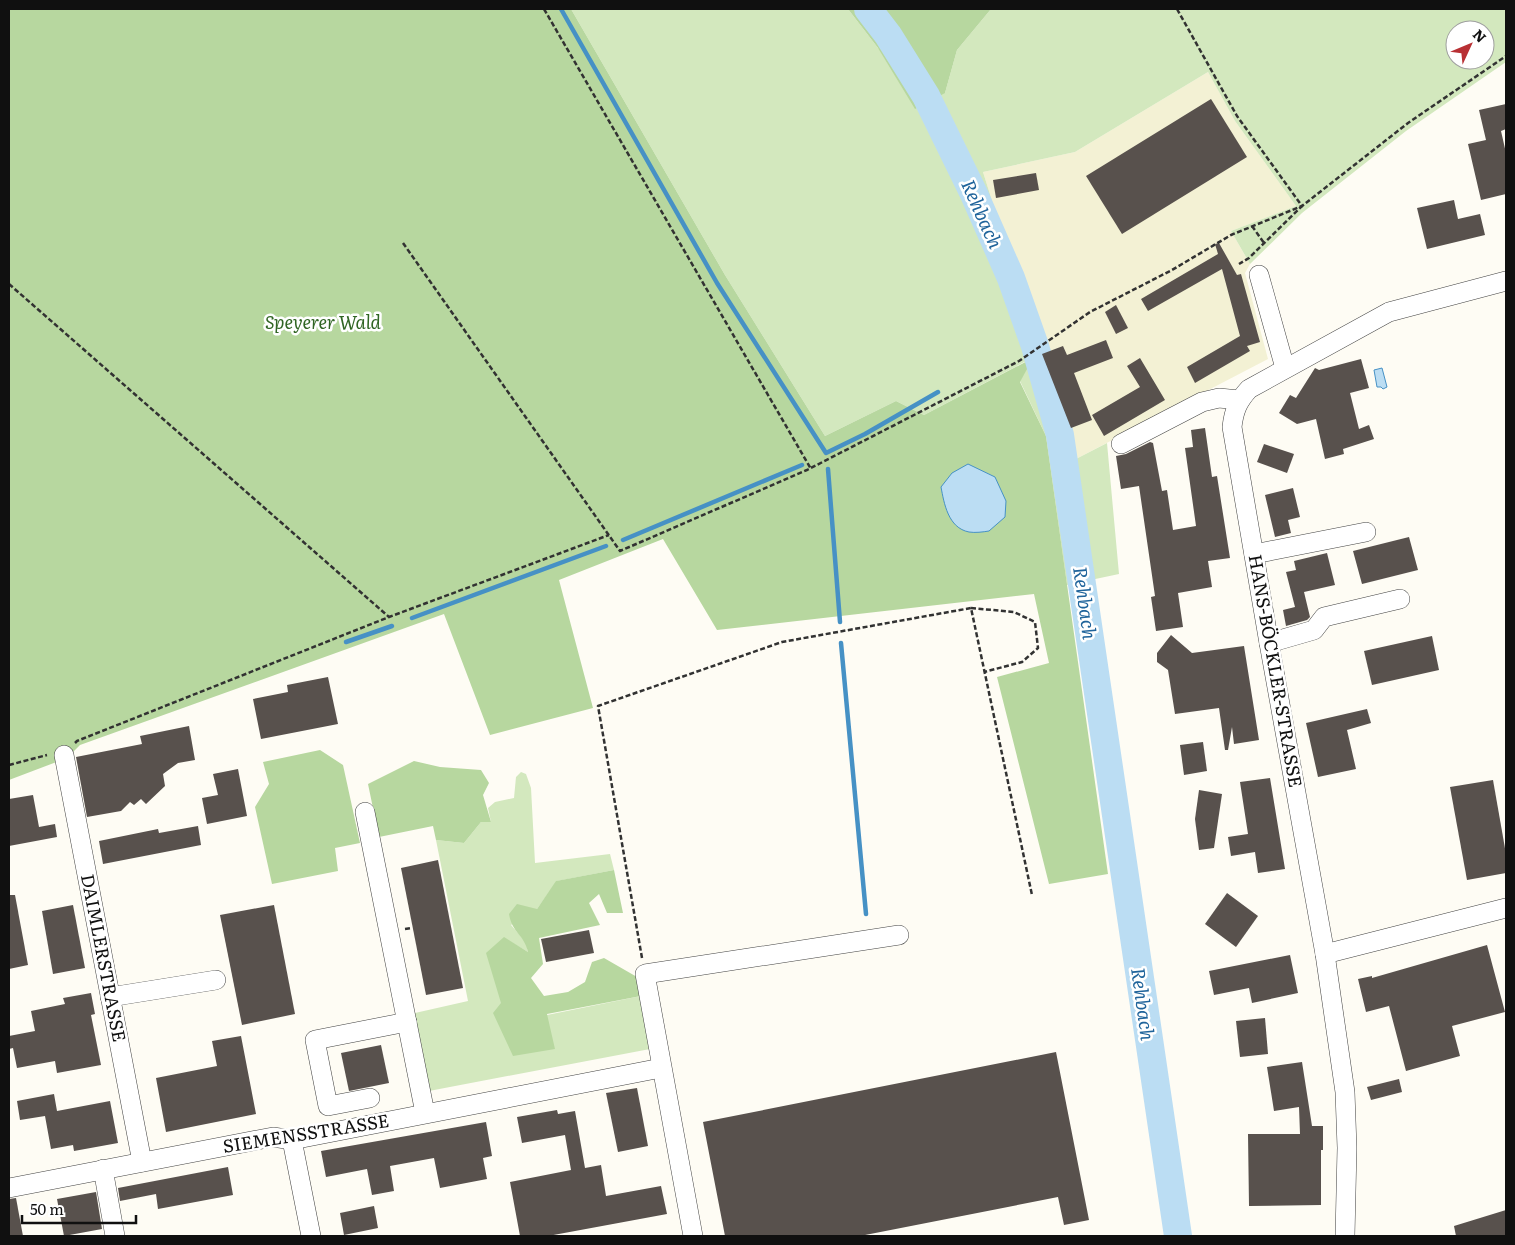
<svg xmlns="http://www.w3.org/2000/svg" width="1515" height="1245" font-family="Literata,serif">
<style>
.farmland{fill:#f3f1d4}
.green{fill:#d3e8be;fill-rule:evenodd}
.forest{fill:#b7d79f}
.water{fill:#bbddf3;stroke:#4691c5}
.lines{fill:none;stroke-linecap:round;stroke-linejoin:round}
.stream{stroke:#4691c5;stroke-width:4.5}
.river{stroke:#bbddf3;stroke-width:28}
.building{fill:#58514d}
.minor-casing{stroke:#434343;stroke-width:20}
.path{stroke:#323232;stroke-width:2.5;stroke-dasharray:5 2.5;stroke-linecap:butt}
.minor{stroke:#fff;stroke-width:19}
.labels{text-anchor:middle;stroke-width:5;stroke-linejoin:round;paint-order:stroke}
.park-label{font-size:18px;font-style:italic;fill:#306523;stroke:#fff}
.street-label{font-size:18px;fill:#101010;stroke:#fff}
.water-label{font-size:19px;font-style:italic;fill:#20649b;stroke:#fff}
</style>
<rect width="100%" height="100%" fill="#fefcf4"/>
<polygon class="farmland" points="1208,72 1235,121 1296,206 1231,231 1250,264 1245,273 1268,359 1074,460 983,172 1075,152"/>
<g class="green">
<path d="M571,9h277l30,39 67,45 12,-43 34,-41h515v53l-100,69 -104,82 -52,51 -19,-33 65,-25 -61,-85 -27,-49 -133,80 -92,20 91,288 33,-17 12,131 -52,11 -21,-149 -26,-55 12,-23 -108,57 -28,-14 -71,35 -100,-161zM1455,30h30v30h-30z"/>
<polygon points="521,772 526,774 531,788 535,863 610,854 614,870 557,881 537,909 511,925 526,942 528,952 504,938 547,1015 641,996 650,1049 429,1091 415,1013 468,1001 436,840 464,843 481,822 491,822 488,808 495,802 514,798 516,777"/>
</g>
<g class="forest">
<polygon points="9,9 571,9 725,275 825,436 896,401 924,415 1033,358 1020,382 1046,436 1108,874 1049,884 997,677 1049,663 1034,594 717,630 663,539 559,580 593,708 490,735 444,614 80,745 67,758 9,780"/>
<polygon points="848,9 991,9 957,50 945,93 915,109 878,48"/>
<polygon points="320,750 343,765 360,843 335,848 338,871 272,884 255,807 269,784 263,762"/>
<polygon points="414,761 440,767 481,770 489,783 483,795 491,822 481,822 464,843 436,840 433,826 379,837 368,784"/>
<path d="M614,870l9,43h-16l-8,-19 -10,9 11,22 -61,13 4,26 -12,14 13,18 24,-4 17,-10 7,-20 12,-4 33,19 4,19 -94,18 8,35 -42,7 -20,-43 8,-10 -15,-50 18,-16 24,15c-4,-18 -16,-19 -19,-38l8,-10 20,5 19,-28z"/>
</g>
<g class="water">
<polygon points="1382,368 1387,387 1383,389 1381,387 1377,387 1374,370"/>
<path d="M968,464l27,13 11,24 -1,16 -16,14c-6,1 -14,2 -20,1 -21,-4 -25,-29 -28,-45l11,-14z"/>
</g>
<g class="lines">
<g class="stream">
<polyline points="561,9 717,283 826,453 865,434 938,392"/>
<polyline points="828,469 840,622"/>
<polyline points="623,540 802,465"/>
<polyline points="412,618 606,546"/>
<polyline points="346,642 392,626"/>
<polyline points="841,643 866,914"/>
</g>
<polyline class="river" points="868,9 888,35 926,96 974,194 1011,278 1035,346 1060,435 1178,1236"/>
</g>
<g class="building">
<polygon points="1211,99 1247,157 1122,234 1086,176"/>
<polygon points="1506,104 1506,129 1501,131 1506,153 1506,194 1481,200 1468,144 1486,140 1479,110"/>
<polygon points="1036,173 1039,190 996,198 993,180"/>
<polygon points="1454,200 1458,219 1480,214 1485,235 1427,249 1417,208"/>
<polygon points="1219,243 1237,275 1241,274 1260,342 1247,346 1250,351 1195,383 1187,367 1240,336 1222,269 1148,311 1141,299 1218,254 1215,244"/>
<polygon points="1116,305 1128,328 1116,334 1105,312"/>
<polygon points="1106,340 1113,358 1074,373 1092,420 1071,428 1042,354 1063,346 1067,355"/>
<polygon points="1140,358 1165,400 1104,436 1092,415 1140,387 1127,366"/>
<polygon points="1361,359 1369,388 1350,393 1359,429 1369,425 1374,439 1343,449 1344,454 1325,459 1316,419 1297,424 1279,413 1290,395 1296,398 1315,368 1319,370"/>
<polygon points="1205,428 1212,477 1217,476 1230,558 1208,561 1212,587 1178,593 1183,627 1156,631 1151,597 1155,596 1139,486 1121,489 1116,456 1126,454 1150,442 1153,443 1162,491 1167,490 1173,530 1196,526 1185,448 1193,447 1191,430"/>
<polygon points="1264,444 1294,454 1287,473 1257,462"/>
<polygon points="1293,488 1300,517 1288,520 1291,533 1275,537 1265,495"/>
<polygon points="1409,537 1418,570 1362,584 1353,551"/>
<polygon points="1327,553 1335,585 1304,592 1310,617 1307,620 1286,626 1283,610 1295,607 1286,572 1296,570 1294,561"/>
<polygon points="1171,635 1192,653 1244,646 1259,740 1234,744 1232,727 1228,750 1225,750 1219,708 1175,714 1168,670 1157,662 1157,653"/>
<polygon points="1432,636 1439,670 1372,685 1364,651"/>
<polygon points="328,677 338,724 261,739 253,699 288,692 287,685"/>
<polygon points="1367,709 1371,723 1347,730 1356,769 1318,777 1306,723"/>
<polygon points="189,726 195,760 178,763 163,774 165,786 146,804 141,799 134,805 130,802 121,811 87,817 76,757 142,744 140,736"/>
<polygon points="1203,742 1207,771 1184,775 1180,745"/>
<polygon points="238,769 247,816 207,824 202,798 218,795 213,774"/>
<polygon points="1270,778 1285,869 1258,873 1255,852 1231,856 1228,837 1248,834 1240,782"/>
<polygon points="1493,780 1506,854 1506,873 1467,880 1450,787"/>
<polygon points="1199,790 1222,794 1214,848 1199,850 1195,819"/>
<polygon points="33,795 39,827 55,824 57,837 9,846 9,799"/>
<polygon points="198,826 201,845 103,864 99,841 158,829 159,833"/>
<polygon points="438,860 463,988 426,995 401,868"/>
<polygon points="1227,893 1258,916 1236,947 1205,924"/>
<polygon points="9,895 15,895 28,965 9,969"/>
<polygon points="73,905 85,968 53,974 42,911"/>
<polygon points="274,905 295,1014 242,1025 220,915"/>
<polygon points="589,930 594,953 546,962 541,939"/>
<polygon points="1487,945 1505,1012 1452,1026 1460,1056 1406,1071 1389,1006 1366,1012 1358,979 1372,976 1372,978"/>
<polygon points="1290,955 1298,993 1252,1003 1249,988 1214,995 1209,971"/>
<polygon points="91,993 95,1014 91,1015 101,1065 57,1073 55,1061 17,1068 13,1048 9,1049 9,1036 35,1031 31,1011 65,1004 63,998"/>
<polygon points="1265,1018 1268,1054 1240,1057 1236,1021"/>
<polygon points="241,1036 256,1114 166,1132 156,1078 217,1066 212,1041"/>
<polygon points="381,1045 389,1083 349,1091 341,1053"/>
<polygon points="1056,1052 1089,1220 1064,1225 1058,1197 860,1236 725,1236 703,1122"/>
<polygon points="1302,1062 1312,1126 1323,1126 1323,1150 1321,1150 1321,1205 1249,1206 1248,1134 1300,1134 1299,1107 1274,1111 1267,1067"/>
<polygon points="1399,1079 1402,1092 1371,1100 1367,1087"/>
<polygon points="637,1088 648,1146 618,1152 606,1093"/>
<polygon points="54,1094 57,1111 110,1101 118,1143 74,1151 73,1145 51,1149 45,1116 20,1120 17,1101"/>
<polygon points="557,1110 558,1114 575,1111 585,1168 601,1165 606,1196 661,1186 667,1214 548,1236 520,1236 510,1182 571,1170 565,1135 522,1143 517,1117"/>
<polygon points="486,1122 492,1156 483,1158 487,1179 440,1188 434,1158 390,1166 394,1191 372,1195 367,1169 326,1177 321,1151"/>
<polygon points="228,1167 233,1195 158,1209 156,1194 120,1201 118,1188"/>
<polygon points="96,1192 102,1229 64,1236 57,1199"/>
<polygon points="16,1198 23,1236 9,1236 9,1199"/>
<polygon points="374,1206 378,1228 344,1235 340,1213"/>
<polygon points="1506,1210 1506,1236 1456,1236 1454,1226"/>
</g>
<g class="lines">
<g class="minor-casing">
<g id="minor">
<polyline points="1259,275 1285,368"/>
<polyline points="1121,444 1202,402 1219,398 1239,400"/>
<polyline points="1254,554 1366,532"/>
<polyline points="1269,643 1314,630 1324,617 1400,599"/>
<polyline points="64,755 142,1162"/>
<polyline points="365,812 425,1113"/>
<polyline points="1325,954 1506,908"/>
<polyline points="110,997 216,980"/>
<polyline points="370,1098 328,1106 315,1040 407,1022"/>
<polyline points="292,1140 311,1236"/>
<polyline points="103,1169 115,1236"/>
<polyline points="9,1188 273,1137 292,1140 661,1068"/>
<polyline points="693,1236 645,974 899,935"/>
<path d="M1345,1236l2,-88 -2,-56 -20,-138 -56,-311 -37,-216c2,-17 6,-26 17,-38l140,-77 117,-31"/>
</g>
</g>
<g class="path">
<polyline points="544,9 811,469"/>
<polyline points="1177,9 1237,116 1302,206 1249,258 1239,264"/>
<polyline points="1252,226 1264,243"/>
<polyline points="403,243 620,551 807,470 1019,361 1090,312 1172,270 1231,235 1302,206 1408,123 1506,56"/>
<polyline points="9,284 389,617"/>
<polyline points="971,608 1014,612 1035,622 1038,648 1022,662 984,672"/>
<polyline points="75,743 77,741 389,617 609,535"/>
<polyline points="9,765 47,755"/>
<polyline points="405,929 412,928"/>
<polyline points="642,958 598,706 782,642 971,608 1032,895"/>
</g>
<use href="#minor" class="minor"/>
</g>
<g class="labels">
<g class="park-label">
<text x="323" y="329">Speyerer Wald</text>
</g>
<g class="street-label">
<text transform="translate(1275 671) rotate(80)" y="6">HANS-BÖCKLER-STRASSE</text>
<text transform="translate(103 958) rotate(79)" y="6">DAIMLERSTRASSE</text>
<text transform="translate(306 1134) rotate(-9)" y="6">SIEMENSSTRASSE</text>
</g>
<g class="water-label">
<text transform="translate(982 214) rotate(66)" y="7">Rehbach</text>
<text transform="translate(1085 603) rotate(82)" y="7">Rehbach</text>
<text transform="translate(1143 1004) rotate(82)" y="7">Rehbach</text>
</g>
</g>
<rect width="1515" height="1245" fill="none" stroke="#101010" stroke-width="20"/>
<g transform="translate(1470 45) rotate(46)"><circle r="24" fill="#ffffff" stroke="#9f9f9f"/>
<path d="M0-4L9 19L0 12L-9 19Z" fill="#b83034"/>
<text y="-8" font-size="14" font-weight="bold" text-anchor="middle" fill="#101010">N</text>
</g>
<path d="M22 1215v8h114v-8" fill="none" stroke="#101010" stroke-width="2.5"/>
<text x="30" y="1215" font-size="15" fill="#101010" stroke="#ffffff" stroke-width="4" paint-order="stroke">50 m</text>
</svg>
